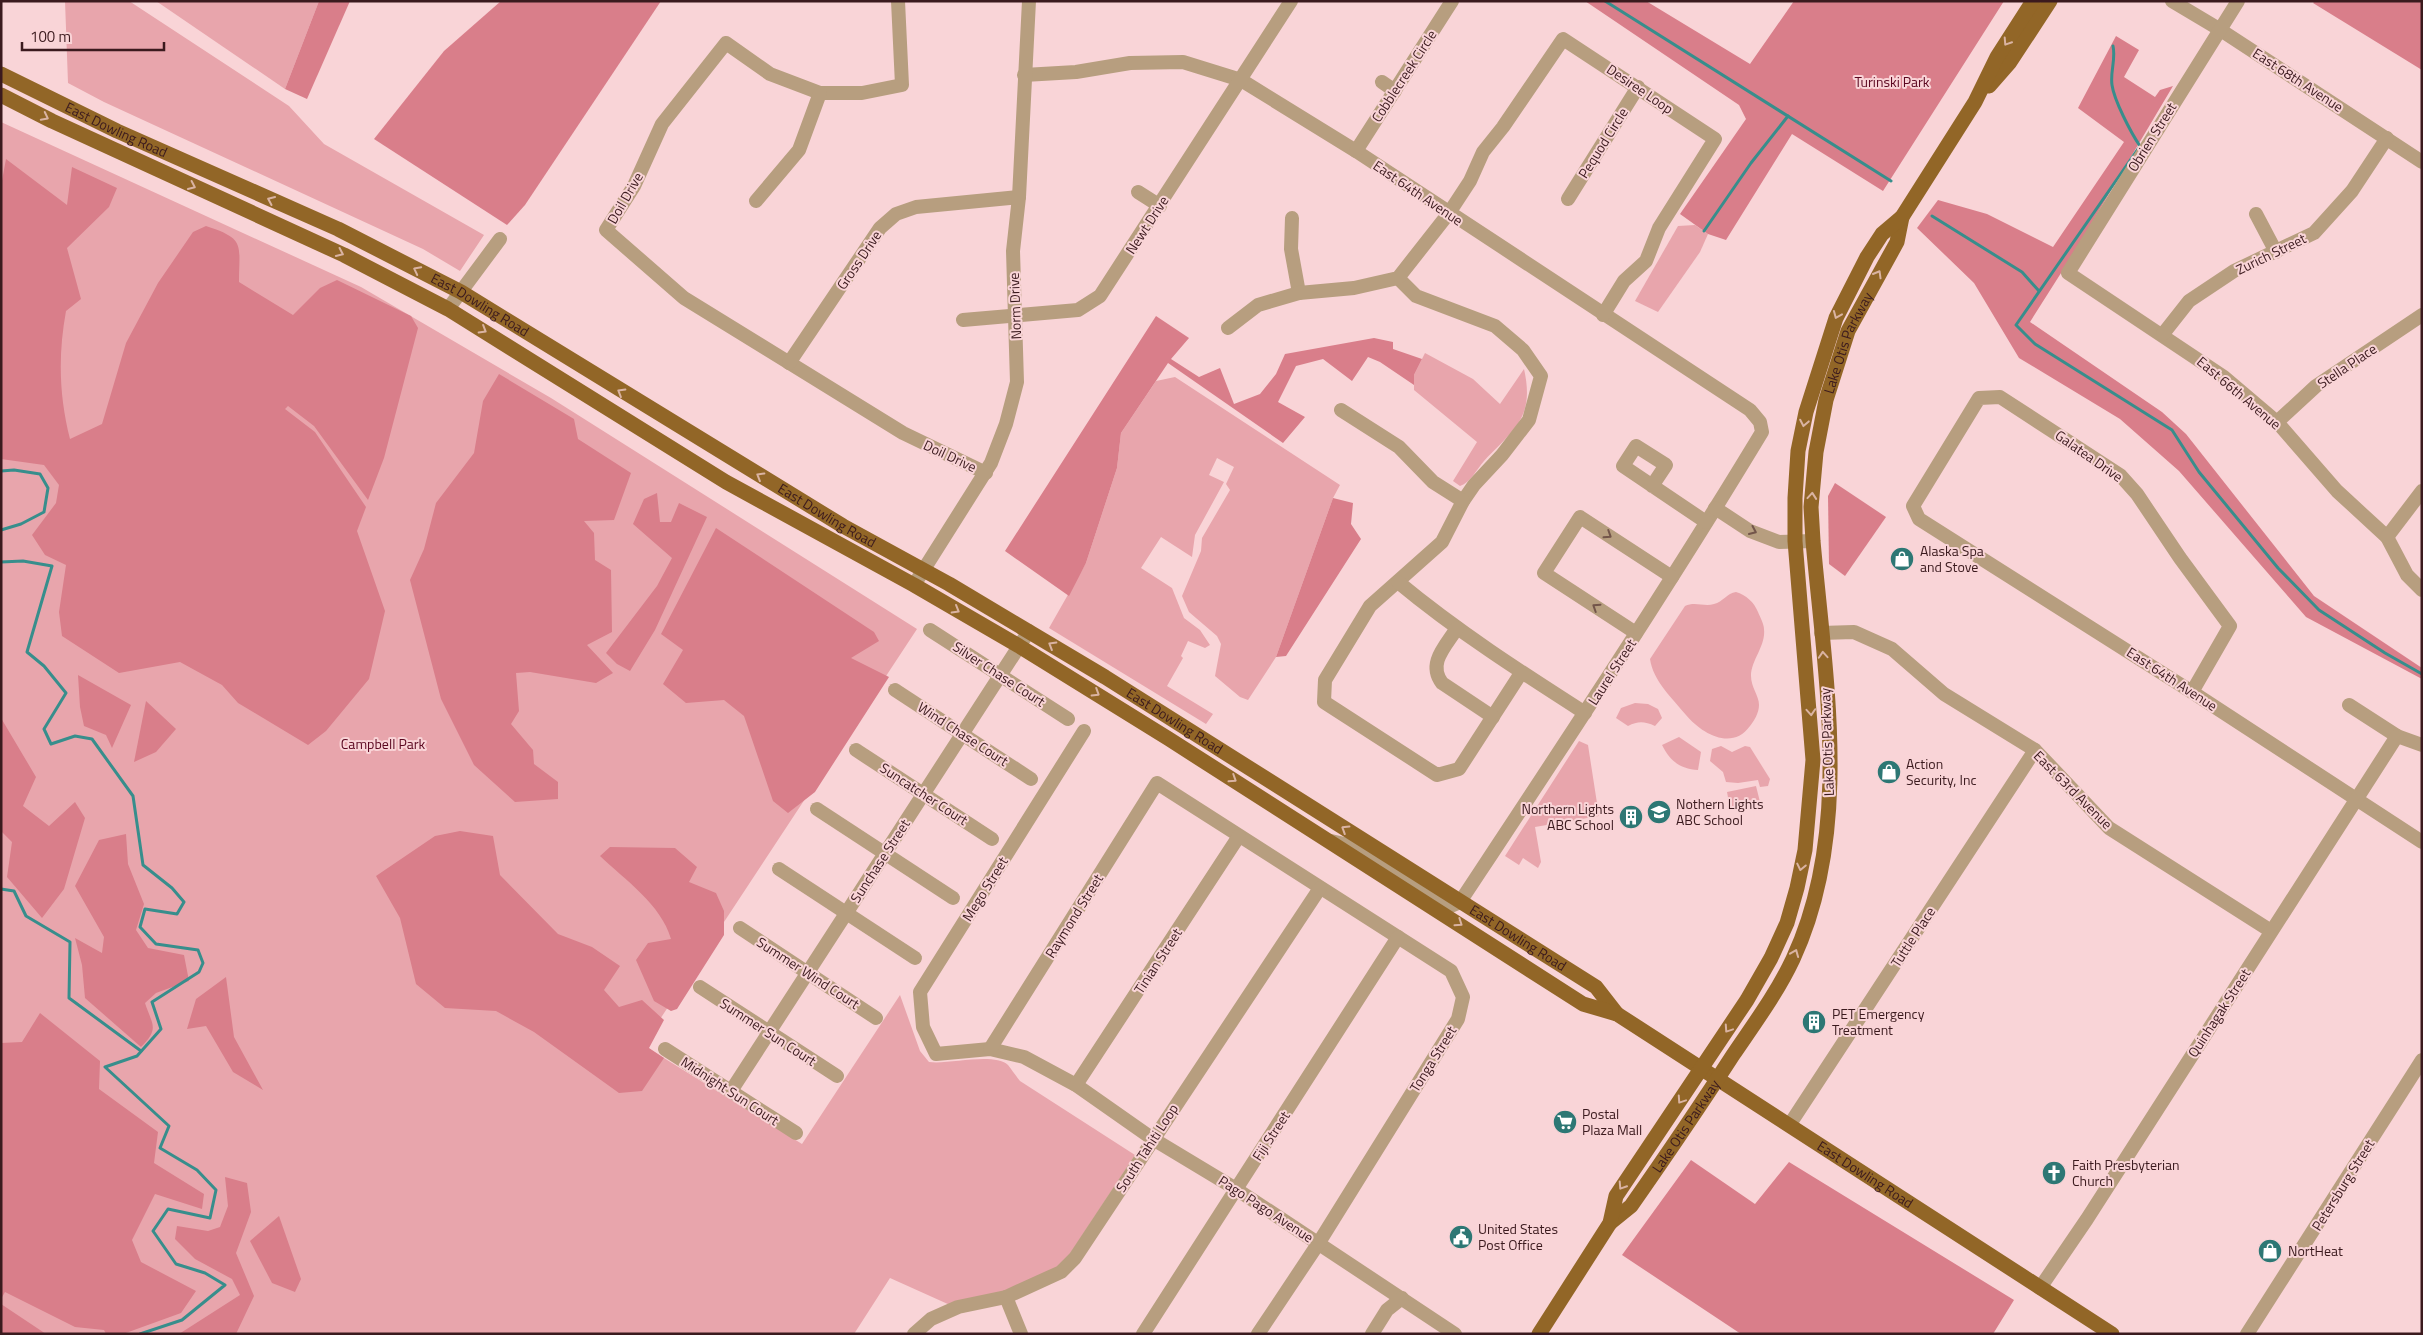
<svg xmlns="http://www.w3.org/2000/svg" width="2423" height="1335" font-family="'Titillium Web',sans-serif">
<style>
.green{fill:#e8a5ac}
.forest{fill:#d97e8a}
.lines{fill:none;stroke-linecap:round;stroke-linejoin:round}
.stream{stroke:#378e8c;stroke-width:3}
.minor{stroke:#b79e7f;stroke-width:14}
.major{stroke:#926627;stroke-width:15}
.oneway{stroke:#dab3a2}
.oneway2{stroke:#73554a}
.labels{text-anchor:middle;stroke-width:4;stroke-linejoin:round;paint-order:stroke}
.street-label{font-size:14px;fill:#3b1a1e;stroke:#f9d4d7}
.park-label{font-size:14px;fill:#5a061f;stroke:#f9d4d7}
.poi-label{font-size:14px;fill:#3b1a1e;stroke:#f9d4d7;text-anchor:start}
</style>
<rect width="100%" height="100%" fill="#f9d4d7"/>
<g class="green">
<polygon points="65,1 129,1 289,106 324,144 484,235 460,271 423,249 104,102 68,83"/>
<polygon points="156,1 319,1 285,89"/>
<path d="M1,122l360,165 190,111 366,231 -274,416 159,99 98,-149 20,56 9,11c19,3 64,-10 79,3 4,5 8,11 12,16l115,74 -71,108 -55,32 -59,10 -60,-27 -36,56h-853z"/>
<polygon points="1695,225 1708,234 1700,252 1658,312 1635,301 1678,226"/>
<path d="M1425,353l48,26 27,25 24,-35c11,49 -10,60 -40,92 -8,9 -13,21 -24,25l-7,-5 24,-39 -63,-52v-15z"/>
<polygon points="1175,377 1340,485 1333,498 1276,657 1248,700 1240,697 1215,676 1221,644 1217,636 1189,612 1182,596 1201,551 1202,538 1230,490 1226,484 1234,467 1217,458 1209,475 1224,482 1195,535 1192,557 1161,537 1141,568 1172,588 1184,618 1200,630 1210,645 1205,648 1188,641 1181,656 1183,658 1167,686 1213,714 1206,724 1049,628 1086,563 1117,468 1121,433 1156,381"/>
<path d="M1736,592c10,3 18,10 22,20 2,5 6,12 6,17 2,17 -13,31 -13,47 0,11 8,20 8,29 0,8 -5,16 -9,21 -18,25 -48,8 -64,-11 -13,-16 -33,-34 -36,-56l35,-53c10,-5 19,1 29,-2 9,-2 13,-11 22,-12z"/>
<path d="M1635,703l13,1 10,5 4,9 -7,8c-11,-5 -17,-5 -27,0l-12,-8 5,-10z"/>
<path d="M1679,737l22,15 -3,18c-18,-1 -28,-9 -36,-25z"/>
<polygon points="1579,741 1588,745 1599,816 1535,827 1541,862 1538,868 1523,858 1519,865 1505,856"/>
<polygon points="1721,746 1732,752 1745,746 1750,747 1770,779 1768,786 1760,787 1758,780 1738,783 1726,782 1723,772 1710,761 1712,749"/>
<polygon points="1756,786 1760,802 1730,808 1727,792"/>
</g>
<g class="forest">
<polygon points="319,1 350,1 307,99 285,89"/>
<polygon points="501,1 661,1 525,205 507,225 374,139 444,51"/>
<polygon points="1585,1 1646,1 1750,64 1794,1 2004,1 1883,191 1792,134 1726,240 1708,234 1680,214 1746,119 1739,105"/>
<polygon points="2315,1 2422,1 2422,70 2313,3"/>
<polygon points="2116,36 2139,50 2124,77 2155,97 2160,90 2173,86 2075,251 2030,322 2162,412 2186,434 2314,596 2422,668 2422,679 2306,617 2179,471 2120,419 2019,358 1974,283 1917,228 1938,200 1987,214 2053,247 2124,142 2078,108"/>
<path d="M6,159l61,46 5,-38 45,21 -8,19 -42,41 14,51 -15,12c-8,44 -7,85 4,128l32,-15 24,-81 32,-60 35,-51 13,-6c40,13 33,18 33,56l54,33 27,-27 17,-8 74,36 7,12 -34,130 -16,42 -54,-74 -26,-20 -3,3 30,23 51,75 -9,24 28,80 -16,68 -43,52 -18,14 -70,-42 -16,-18 -42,-23 -61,11 -57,-37 -3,-24 7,-47 -21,-10 -13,-20 24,-32 3,-18 -15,-20 -43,-6v-273z"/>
<polygon points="1156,316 1189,338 1171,359 1199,377 1220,368 1234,404 1260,394 1276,374 1285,354 1374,338 1393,342 1393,349 1422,359 1414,375 1414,385 1380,362 1368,357 1352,381 1323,359 1296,366 1278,402 1305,417 1283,443 1168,363 1121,433 1117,468 1086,563 1069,596 1005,551"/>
<polygon points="499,374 574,419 578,439 631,473 614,520 584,521 594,533 595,560 611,570 612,632 587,645 613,673 596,683 530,672 516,673 519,711 511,724 533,750 534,764 558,782 558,799 515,802 474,765 441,699 410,580 424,549 436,503 474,453 483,401"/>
<polygon points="1835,483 1886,517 1845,576 1829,564 1828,496"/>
<polygon points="657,493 660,522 671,522 679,503 707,517 655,630 630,671 617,664 606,653 657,586 672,558 633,524 644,499"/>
<polygon points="1333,498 1353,503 1351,524 1361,539 1286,656 1276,657"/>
<polygon points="716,528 874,632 879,641 851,658 889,677 815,792 788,813 773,801 744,716 724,700 686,703 663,684 683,650 661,634"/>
<polygon points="78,675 131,705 112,748 106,735 84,726 80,707"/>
<polygon points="146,701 176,729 156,752 134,762"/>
<polygon points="1,718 36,777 23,806 49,826 75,802 85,818 64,889 42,918 7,877 12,842 1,831"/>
<polygon points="460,831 493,836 500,875 558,934 592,947 620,966 604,990 619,1007 642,1000 664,1020 649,1048 664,1058 642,1091 619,1093 534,1032 496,1011 445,1008 416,984 400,918 376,876 435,836"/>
<path d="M126,834l2,30 16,40 -8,26 12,18 36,7 5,26 -33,12 -11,10c7,22 15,25 -4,44l-56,-49 -3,-33 -7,-27 27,15 2,-16 -29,-51 24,-46z"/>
<path d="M610,847l65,1 22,19 -8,15 27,11 8,18v24l-47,74 -6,2 -17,-10 -18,-41 12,-17 23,-4c-10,-35 -46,-59 -71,-83z"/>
<polygon points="226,977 234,1037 263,1090 233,1072 206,1026 187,1029 196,999"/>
<polygon points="40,1013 100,1061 99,1089 158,1132 154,1163 204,1194 202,1209 155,1194 132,1240 141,1262 196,1291 181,1313 123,1334 106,1334 104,1330 75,1327 5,1292 1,1299 1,1043 22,1042"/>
<polygon points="1691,1160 1755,1204 1789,1162 2014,1300 1993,1334 1741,1334 1622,1255"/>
<polygon points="225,1177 247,1183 251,1212 236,1253 254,1296 236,1334 179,1334 240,1295 232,1279 195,1259 175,1239 177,1226 208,1231 220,1227 228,1206"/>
<polygon points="279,1216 301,1279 295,1292 272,1283 250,1241"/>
<polygon points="1,1304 46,1334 1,1334"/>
</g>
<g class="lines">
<g class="stream">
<polyline points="1605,1 1891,181"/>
<path d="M2113,46c3,13 -3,26 -1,39 2,15 19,48 28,61l-124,179 19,19 137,86 27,42 79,96 41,42 66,43 37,21"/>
<polyline points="1932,216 2022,272 2039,291"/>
<polyline points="1704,231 1751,163 1788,116"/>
<polyline points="1,471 14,470 40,474 48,488 44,512 21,524 1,530"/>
<polyline points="1,562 23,561 52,566 27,652 44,666 66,693 44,729 51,744 75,736 92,739 133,796 143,865 172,888 184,902 177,914 145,909 140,927 156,944 198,950 203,963 199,972 152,1002 161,1029 137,1056 105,1067 169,1126 160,1148 197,1170 216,1190 210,1218 168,1209 153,1231 176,1264 205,1273 225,1285 182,1320 140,1334"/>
<polyline points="1,889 14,891 26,916 70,942 69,998 141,1051"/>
</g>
<g class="minor">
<polyline points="898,1 902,85 862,93 820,93 770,74 726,43 662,124 634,186 606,230 684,298 903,433 986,473"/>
<polyline points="2172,1 2219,29 2422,162"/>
<polyline points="2238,1 2068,273 2224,377 2277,422 2337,491 2387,537 2407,575 2422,590"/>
<path d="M1024,75l52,-3 54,-9 53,-1 58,18 115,71 394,259 10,12 2,10c-96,159 -199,314 -302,470l-7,3 -13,-3 -87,-56 -22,-5"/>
<polyline points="1382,82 1395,91"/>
<polyline points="1356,151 1452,1"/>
<polyline points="1138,192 1160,206"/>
<polyline points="1568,199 1638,87"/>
<polyline points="756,201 799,150 820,93"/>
<polyline points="2256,214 2276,252"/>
<polyline points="1292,218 1291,249 1299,293"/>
<polyline points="1398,278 1416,296 1495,326 1523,350 1541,376 1529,420 1502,455 1474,485 1463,501 1442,542 1370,606 1325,680 1324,702 1437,775 1459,769 1521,673"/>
<polyline points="448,309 500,239"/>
<polyline points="963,320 1078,310 1100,296 1291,1"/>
<polyline points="1228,328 1258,305 1299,293 1354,288 1398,278 1449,213 1470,181 1483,152 1503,127 1563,39 1715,139 1659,228 1646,261 1624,281 1603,315"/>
<polyline points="2163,334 2189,301 2234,271 2314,233 2352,191 2387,138"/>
<polyline points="789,363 880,228 896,214 916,207 1019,197"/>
<polyline points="1341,410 1399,447 1433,482 1463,501"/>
<polyline points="2277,422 2316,386 2422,315"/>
<polyline points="1652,486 1666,465 1636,446 1623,466 1706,522"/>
<polyline points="1715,508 1750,531 1779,542 1813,541"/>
<polyline points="2387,537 2422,491"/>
<path d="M1398,582c59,49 123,90 187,131"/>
<polyline points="914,585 991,463 1006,424 1017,382 1013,251 1019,197 1029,1"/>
<path d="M1457,628c-11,18 -30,35 -15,55l51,34"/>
<polyline points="930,630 1068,719"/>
<polyline points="1636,633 1544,573 1580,517 1672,577"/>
<polyline points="1821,633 1854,632 1892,649 1944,694 2035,750 2109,828 2271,931"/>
<polyline points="895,690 1031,779"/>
<polyline points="2192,692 2230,626 2180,558 2137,494 2120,475 2000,397 1979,398 1913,506 1919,519 2192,692 2422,842"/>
<polyline points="2349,705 2397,736 2422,745"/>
<polyline points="1084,731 920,992 923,1027 936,1054 990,1049 1024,1057 1076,1085 1153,1139 1236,1189 1455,1334"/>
<polyline points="856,750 992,839"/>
<polyline points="817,809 953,898"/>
<polyline points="779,869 915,958"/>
<polyline points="740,928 876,1018"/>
<polyline points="700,987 837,1076"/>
<polyline points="665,1049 796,1133"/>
<polyline points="990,1049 1157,783 1451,971 1463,997 1458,1019 1318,1244 1258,1334"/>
<polyline points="1076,1085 1239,836"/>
<polyline points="731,1091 1029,631"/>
<polyline points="1790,1124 2035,750"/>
<polyline points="2040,1288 2087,1219 2397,736"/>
<polyline points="1006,1297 1021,1334"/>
<polyline points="914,1334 931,1319 958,1307 1006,1297 1061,1272 1075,1258 1320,888"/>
<polyline points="1143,1334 1398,937"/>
<polyline points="1372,1334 1387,1310 1402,1298"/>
<polyline points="2247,1334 2422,1060"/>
</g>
<g class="major">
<path id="s1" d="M1,74l116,57 221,98 123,63 382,234 106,58 156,93 491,310 21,27"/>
<polyline points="1989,86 2010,62 2050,1"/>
<path id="s2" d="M1,95l51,26 292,134 104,54 278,173 188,103 105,61 150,93 414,265 34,10 495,320"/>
<path id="s3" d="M1610,1223l21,-17c35,-50 69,-100 102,-151 21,-31 44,-62 60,-96 60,-129 32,-282 20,-418l-2,-34 5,-55 10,-52 22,-69 49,-89 5,-25"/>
<polyline points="1539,1334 1610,1223 1616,1196 1747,1000 1771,958 1787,923 1797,888 1805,850 1813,760 1795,541 1795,498 1798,451 1806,412 1836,318 1867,257 1882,234 1902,217 1975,102 1997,57 2033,1"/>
</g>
</g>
<defs><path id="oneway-chevron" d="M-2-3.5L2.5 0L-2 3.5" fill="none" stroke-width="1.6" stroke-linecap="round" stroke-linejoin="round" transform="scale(1.25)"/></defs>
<g class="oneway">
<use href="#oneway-chevron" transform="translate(2007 42) rotate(123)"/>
<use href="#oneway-chevron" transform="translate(45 117) rotate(27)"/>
<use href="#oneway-chevron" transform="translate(192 186) rotate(25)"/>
<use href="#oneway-chevron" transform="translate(271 200) rotate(-156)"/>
<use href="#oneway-chevron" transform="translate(340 253) rotate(25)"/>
<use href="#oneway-chevron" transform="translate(417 270) rotate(-153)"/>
<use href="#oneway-chevron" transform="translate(1878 274) rotate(-60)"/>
<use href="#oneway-chevron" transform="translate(1837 315) rotate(113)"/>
<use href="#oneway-chevron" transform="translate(483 330) rotate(31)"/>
<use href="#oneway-chevron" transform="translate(621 392) rotate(-149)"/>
<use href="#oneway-chevron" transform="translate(1804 423) rotate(101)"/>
<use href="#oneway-chevron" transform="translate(760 476) rotate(-149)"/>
<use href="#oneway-chevron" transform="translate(1812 496) rotate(-85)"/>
<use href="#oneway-chevron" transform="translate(956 610) rotate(30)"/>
<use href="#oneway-chevron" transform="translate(1052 645) rotate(-149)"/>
<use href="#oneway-chevron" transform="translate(1823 655) rotate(-94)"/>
<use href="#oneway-chevron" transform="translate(1096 693) rotate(32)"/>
<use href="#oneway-chevron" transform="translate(1811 712) rotate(86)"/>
<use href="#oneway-chevron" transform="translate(1233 779) rotate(33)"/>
<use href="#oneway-chevron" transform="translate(1345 829) rotate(-148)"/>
<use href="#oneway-chevron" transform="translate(1801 867) rotate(102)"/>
<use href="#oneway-chevron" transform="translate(1459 923) rotate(34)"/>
<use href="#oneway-chevron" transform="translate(1795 953) rotate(-68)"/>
<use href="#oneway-chevron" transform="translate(1728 1029) rotate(124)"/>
<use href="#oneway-chevron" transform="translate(1681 1100) rotate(124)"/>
<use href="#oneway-chevron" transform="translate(1622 1186) rotate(123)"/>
</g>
<g class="oneway2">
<use href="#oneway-chevron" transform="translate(1753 531) rotate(24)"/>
<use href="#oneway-chevron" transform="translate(1608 535) rotate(33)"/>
<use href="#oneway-chevron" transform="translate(1596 607) rotate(-147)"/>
</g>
<defs>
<g id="shop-disc" transform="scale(1.25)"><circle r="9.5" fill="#2d7774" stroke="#f9d4d7"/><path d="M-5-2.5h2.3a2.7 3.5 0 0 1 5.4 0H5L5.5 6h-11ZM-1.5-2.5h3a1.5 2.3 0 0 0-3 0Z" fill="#fff"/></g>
<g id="school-disc" transform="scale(1.25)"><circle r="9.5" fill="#2d7774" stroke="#f9d4d7"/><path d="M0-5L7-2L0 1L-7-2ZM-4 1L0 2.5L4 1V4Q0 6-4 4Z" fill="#fff"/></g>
<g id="building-disc" transform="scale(1.25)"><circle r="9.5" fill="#2d7774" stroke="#f9d4d7"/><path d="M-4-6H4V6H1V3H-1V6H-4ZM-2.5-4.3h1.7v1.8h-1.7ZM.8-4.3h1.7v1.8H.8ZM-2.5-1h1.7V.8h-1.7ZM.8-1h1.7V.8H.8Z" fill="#fff"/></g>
<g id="supermarket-disc" transform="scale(1.25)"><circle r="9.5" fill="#2d7774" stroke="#f9d4d7"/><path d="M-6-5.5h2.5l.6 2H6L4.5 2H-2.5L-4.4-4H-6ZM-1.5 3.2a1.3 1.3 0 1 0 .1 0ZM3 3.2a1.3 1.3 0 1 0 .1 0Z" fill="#fff"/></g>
<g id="church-disc" transform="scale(1.25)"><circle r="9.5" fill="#2d7774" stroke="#f9d4d7"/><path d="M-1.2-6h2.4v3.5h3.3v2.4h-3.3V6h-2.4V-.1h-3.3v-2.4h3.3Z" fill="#fff"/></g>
<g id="civic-disc" transform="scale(1.25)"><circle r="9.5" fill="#2d7774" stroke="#f9d4d7"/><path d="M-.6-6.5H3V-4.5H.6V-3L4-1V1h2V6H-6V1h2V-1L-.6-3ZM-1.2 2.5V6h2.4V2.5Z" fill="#fff"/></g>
</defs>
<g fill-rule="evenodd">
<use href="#shop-disc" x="1902" y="559"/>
<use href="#shop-disc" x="1889" y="772"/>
<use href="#school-disc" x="1659" y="812"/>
<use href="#building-disc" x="1631" y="817"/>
<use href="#building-disc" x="1814" y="1022"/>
<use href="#supermarket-disc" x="1565" y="1122"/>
<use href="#church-disc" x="2054" y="1173"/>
<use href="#civic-disc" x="1461" y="1237"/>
<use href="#shop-disc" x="2270" y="1251"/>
</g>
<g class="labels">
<g class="street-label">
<text transform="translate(1404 76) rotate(-57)" y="5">Cobblecreek Circle</text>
<text transform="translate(2298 80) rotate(33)" y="5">East 68th Avenue</text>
<text transform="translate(1640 89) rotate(34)" y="5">Desiree Loop</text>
<text dy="5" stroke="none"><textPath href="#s1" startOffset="128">East Dowling Road</textPath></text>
<text transform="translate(2152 137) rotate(-58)" y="5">Obrien Street</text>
<text transform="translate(1603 143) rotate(-58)" y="5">Pequod Circle</text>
<text transform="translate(1418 193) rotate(34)" y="5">East 64th Avenue</text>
<text transform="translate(625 198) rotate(-60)" y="5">Doil Drive</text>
<text transform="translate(1147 225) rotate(-57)" y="5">Newt Drive</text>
<text transform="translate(2271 254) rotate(-26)" y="5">Zurich Street</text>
<text transform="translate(859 260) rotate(-56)" y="5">Gross Drive</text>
<text dy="5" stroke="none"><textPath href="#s1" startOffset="532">East Dowling Road</textPath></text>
<text transform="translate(1015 306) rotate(-92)" y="5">Norm Drive</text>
<text dy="5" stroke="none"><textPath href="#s3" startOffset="950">Lake Otis Parkway</textPath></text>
<text transform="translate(2347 366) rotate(-34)" y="5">Stella Place</text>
<text transform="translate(2239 393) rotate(40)" y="5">East 66th Avenue</text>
<text transform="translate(950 456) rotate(25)" y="5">Doil Drive</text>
<text transform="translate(2089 456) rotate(35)" y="5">Galatea Drive</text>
<text dy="5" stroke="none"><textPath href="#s1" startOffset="938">East Dowling Road</textPath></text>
<text transform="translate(1612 672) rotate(-57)" y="5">Laurel Street</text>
<text transform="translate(999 674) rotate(33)" y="5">Silver Chase Court</text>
<text transform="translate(2172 679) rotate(33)" y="5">East 64th Avenue</text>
<text dy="5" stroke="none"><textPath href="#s1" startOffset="1342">East Dowling Road</textPath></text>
<text transform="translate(963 734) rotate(33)" y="5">Wind Chase Court</text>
<text transform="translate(1827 742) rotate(-92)" y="5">Lake Otis Parkway</text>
<text transform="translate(2073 790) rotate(45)" y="5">East 63rd Avenue</text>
<text transform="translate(924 794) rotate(33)" y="5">Suncatcher Court</text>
<text transform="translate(880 861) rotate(-57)" y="5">Sunchase Street</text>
<text transform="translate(985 889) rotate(-58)" y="5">Mego Street</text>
<text transform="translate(1074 916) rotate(-58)" y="5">Raymond Street</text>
<text transform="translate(1913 937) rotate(-57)" y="5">Tuttle Place</text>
<text dy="5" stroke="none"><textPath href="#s1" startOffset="1748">East Dowling Road</textPath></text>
<text transform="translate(1158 961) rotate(-57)" y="5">Tinian Street</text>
<text transform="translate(808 973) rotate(33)" y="5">Summer Wind Court</text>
<text transform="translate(2219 1013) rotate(-57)" y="5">Quinhagak Street</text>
<text transform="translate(768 1032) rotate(33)" y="5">Summer Sun Court</text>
<text transform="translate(1433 1059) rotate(-58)" y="5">Tonga Street</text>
<text transform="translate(730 1091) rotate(33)" y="5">Midnight Sun Court</text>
<text dy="5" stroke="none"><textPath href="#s3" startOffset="124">Lake Otis Parkway</textPath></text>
<text transform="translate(1271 1136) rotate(-57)" y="5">Fiji Street</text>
<text transform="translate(1147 1148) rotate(-57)" y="5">South Tahiti Loop</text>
<text dy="5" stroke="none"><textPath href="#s2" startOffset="2158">East Dowling Road</textPath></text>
<text transform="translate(2343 1185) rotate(-58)" y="5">Petersburg Street</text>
<text transform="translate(1266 1209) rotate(33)" y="5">Pago Pago Avenue</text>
</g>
<g class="park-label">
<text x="1892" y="87">Turinski Park</text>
<text x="383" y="749">Campbell Park</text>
</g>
<g class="poi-label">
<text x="1920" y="556">Alaska Spa<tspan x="1920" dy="16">and Stove</tspan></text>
<text x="1906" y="769">Action<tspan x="1906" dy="16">Security, Inc</tspan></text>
<text x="1676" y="809">Nothern Lights<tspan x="1676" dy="16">ABC School</tspan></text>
<text x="1614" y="814" text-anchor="end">Northern Lights<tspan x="1614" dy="16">ABC School</tspan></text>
<text x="1832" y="1019">PET Emergency<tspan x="1832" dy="16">Treatment</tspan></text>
<text x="1582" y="1119">Postal<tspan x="1582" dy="16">Plaza Mall</tspan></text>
<text x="2072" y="1170">Faith Presbyterian<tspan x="2072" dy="16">Church</tspan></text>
<text x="1478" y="1234">United States<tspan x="1478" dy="16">Post Office</tspan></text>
<text x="2288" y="1256">NortHeat</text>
</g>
</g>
<rect width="2423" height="1335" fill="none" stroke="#3b1a1e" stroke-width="5"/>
<path d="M22 42v8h142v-8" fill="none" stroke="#3b1a1e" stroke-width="2.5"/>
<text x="30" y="42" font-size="15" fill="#3b1a1e" stroke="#f9d4d7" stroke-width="4" paint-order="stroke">100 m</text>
</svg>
